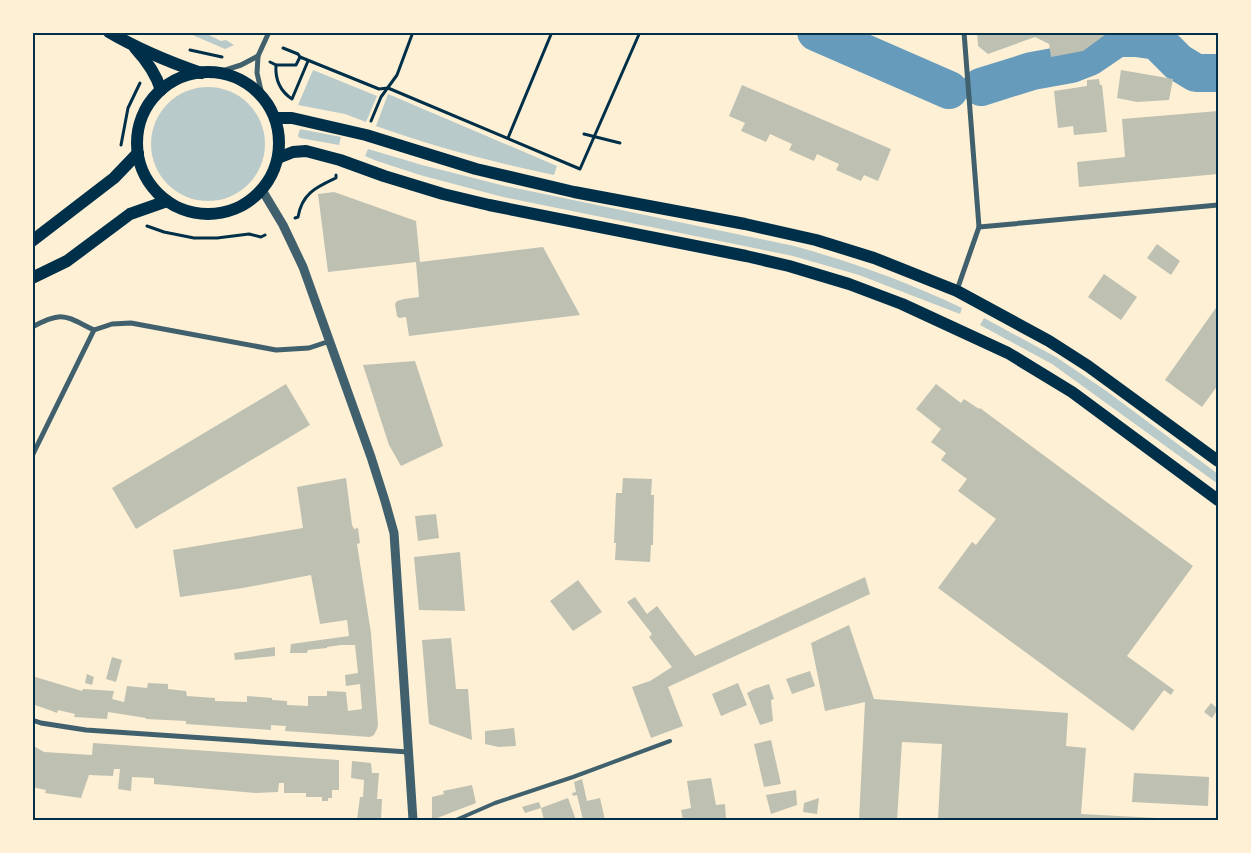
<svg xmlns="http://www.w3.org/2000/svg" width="1251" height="853" font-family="Karla,sans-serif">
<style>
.green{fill:#b9caca}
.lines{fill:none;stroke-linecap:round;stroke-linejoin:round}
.river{stroke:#669bbc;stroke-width:38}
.building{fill:#bec0b2}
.path{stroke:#003049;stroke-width:3}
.service{stroke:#3f606c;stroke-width:4}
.minor{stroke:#3f606c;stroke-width:5}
.tertiary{stroke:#3f606c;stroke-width:9}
.primary{stroke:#003049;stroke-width:12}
.neatline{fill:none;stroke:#003049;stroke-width:2}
</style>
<rect width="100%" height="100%" fill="#fdf0d5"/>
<g class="green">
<polygon points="188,33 205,33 221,41 226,40 234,45 225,49"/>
<polygon points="313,70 377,96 366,122 345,114 298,105"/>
<circle cx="208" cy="144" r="57"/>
<path d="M388,94l169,72 -3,9c-61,-13 -120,-28 -178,-49z"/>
<polygon points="300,129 341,137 339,145 300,138 298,136"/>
<path d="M368,149l54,16 83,21 289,60c58,16 114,36 168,62l-2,6 -101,-39 -66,-19 -290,-59 -83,-22 -43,-14 -12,-5z"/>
<polygon points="984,318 1056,357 1105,390 1218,474 1218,484 1052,364 980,325"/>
</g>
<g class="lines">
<g class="river">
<polyline points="816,32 949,90"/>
<polyline points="981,87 1032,71 1071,64 1089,57 1117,38 1136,38 1157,41 1178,62 1196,73 1218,73"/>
</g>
</g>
<g class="building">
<polygon points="977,32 1109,32 1083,51 1051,57 1049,44 1035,37 988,54 978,46"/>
<polygon points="1121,70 1173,79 1169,100 1137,102 1117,98"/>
<polygon points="1099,79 1100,85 1102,85 1107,132 1074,135 1073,126 1058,128 1054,91 1087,86 1087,80"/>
<polygon points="742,85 891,149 878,181 864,175 861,181 836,170 839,164 817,154 814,161 789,150 792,144 770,134 766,142 741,131 745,123 729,116"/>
<polygon points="1218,111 1218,174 1079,187 1077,162 1125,157 1122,119"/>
<polygon points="334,192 416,221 420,262 543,247 580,315 409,336 406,317 399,318 397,316 395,304 397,301 404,299 419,297 416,262 328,272 318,194"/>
<polygon points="1157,244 1180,261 1171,275 1147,258"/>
<polygon points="1104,274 1137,297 1121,320 1088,297"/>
<polygon points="1218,305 1218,385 1202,407 1165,380"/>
<polygon points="415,361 443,446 401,466 389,445 363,365"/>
<polygon points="286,384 310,425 136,529 112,488"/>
<polygon points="936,384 961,403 964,399 979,409 980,408 1193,566 1127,656 1174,690 1171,695 1164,690 1133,731 938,588 972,542 976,545 996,519 958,491 967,479 941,460 946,453 931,442 941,429 916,409"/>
<polygon points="346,478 352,525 354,529 358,528 360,543 357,544 371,633 378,725 377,729 374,735 370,737 285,731 286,726 271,725 271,730 186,724 186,721 146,719 146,718 108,712 107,719 74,717 75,714 58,710 57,713 52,711 32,704 32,676 82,691 83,689 114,691 112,699 124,702 127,686 147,688 148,683 168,684 168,689 186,691 187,696 215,698 215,701 247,702 247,696 272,698 272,700 287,701 287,705 308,706 308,696 327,696 327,691 346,692 348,711 362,709 360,684 346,686 345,675 358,673 355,645 341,645 327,647 327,648 308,650 307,653 290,653 291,644 349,636 347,620 320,624 311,575 243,588 180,597 173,550 303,528 297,487"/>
<polygon points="623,478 652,479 651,495 654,495 653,545 651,545 650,562 615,560 616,543 614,543 616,493 622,493"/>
<polygon points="436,514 439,538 418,541 415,516"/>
<polygon points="460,552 465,611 419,610 414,557"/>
<polygon points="865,577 870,594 668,687 683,726 651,738 632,687 650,681 672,667 649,637 652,634 627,602 635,597 647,614 657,606 695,656"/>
<polygon points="578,580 602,612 573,631 550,601"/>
<polygon points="849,625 874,699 1068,713 1066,746 1086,748 1081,814 1176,819 1176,820 938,820 942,744 902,742 897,820 859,820 865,702 825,711 811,643"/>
<polygon points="451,638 456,689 468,689 472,740 429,724 422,640"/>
<polygon points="275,647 275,656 235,660 234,653"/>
<polygon points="112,657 122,660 116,682 106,679"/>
<polygon points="810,671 815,686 792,694 786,679"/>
<polygon points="87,674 94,677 92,685 85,683"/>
<polygon points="738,683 747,705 721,716 712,694"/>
<polygon points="769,684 774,699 771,700 773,721 760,725 747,693 754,689"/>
<polygon points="1211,703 1218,709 1212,718 1204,712"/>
<polygon points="514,728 516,746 499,747 485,744 485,731"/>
<polygon points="771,740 781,784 764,787 754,744"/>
<polygon points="93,743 339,760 339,790 332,790 332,798 328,798 328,801 322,801 322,797 306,797 306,793 284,793 284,783 279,783 278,792 255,793 154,784 154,778 132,777 131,791 118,789 120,769 114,769 113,776 89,775 81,798 45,793 46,790 32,787 32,745 44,752 92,755"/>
<polygon points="352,761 371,763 372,773 379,773 377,799 382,799 381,820 357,820 360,797 363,797 364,780 351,778"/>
<polygon points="1134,773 1209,777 1208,806 1132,802"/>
<polygon points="711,778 716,805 725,804 726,819 714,820 683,820 681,810 691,808 687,781"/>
<polygon points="582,779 587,801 600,798 605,820 583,820 577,795 573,796 572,793 576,792 574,782"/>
<polygon points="472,785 476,803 432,820 432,797 444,794 443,791"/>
<polygon points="796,790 797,805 771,814 766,795"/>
<polygon points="568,798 576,820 544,820 541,808"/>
<polygon points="819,798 817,814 803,812 804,803"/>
<polygon points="539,802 541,808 525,813 522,807"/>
</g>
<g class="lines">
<g class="path">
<polyline points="283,48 298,54 300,57"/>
<polyline points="190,50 222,57"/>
<path d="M270,62l6,3c-1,14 4,26 16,34l16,-38"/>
<polyline points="276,65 296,65 300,57 379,89 388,88 580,169 640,32"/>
<polyline points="371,121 381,97 397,75 413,32"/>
<polyline points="584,134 620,143"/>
<polyline points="508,138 552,32"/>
<polyline points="121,145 128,108 140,83"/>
<path d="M295,218l3,-1c4,-24 19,-30 38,-39v-3"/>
<polyline points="147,226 164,232 194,238 217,238 249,234 261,237 265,235"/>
</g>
<polyline class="service" points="456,820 495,803 573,777 670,741"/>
<g class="minor">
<polyline points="216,73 241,65 258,56"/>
<polyline points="263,99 257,73 258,56 269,32"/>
<polyline points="979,227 1218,205"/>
<polyline points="957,290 979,227 964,32"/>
<path d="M32,327c31,-17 33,-11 62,3l-62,126"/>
<polyline points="94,330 112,324 131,323 276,350 309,348 330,341"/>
<polyline points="32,720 41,723 86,730 408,752"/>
</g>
<polyline class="tertiary" points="262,190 283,225 303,267 371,457 385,501 394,533 413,820"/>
<g class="primary">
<path d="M109,32c29,17 60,30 92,41"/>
<path d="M135,48c12,13 21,26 26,42"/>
<circle cx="208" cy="143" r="71"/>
<polyline points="275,118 292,118 366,135 476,169 574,192 745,224 816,240 874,258 957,291 1049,341 1088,366 1218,461"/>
<polyline points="278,158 293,152 306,151 340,160 384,176 443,194 489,205 746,256 789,266 849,284 902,304 1008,353 1072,392 1218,500"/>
<polyline points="32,241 114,178 138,153"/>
<polyline points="32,278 67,261 130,214 167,201"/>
</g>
</g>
<rect width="1251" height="853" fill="none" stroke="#fdf0d5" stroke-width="68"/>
<rect x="34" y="34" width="1183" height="785" class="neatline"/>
</svg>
